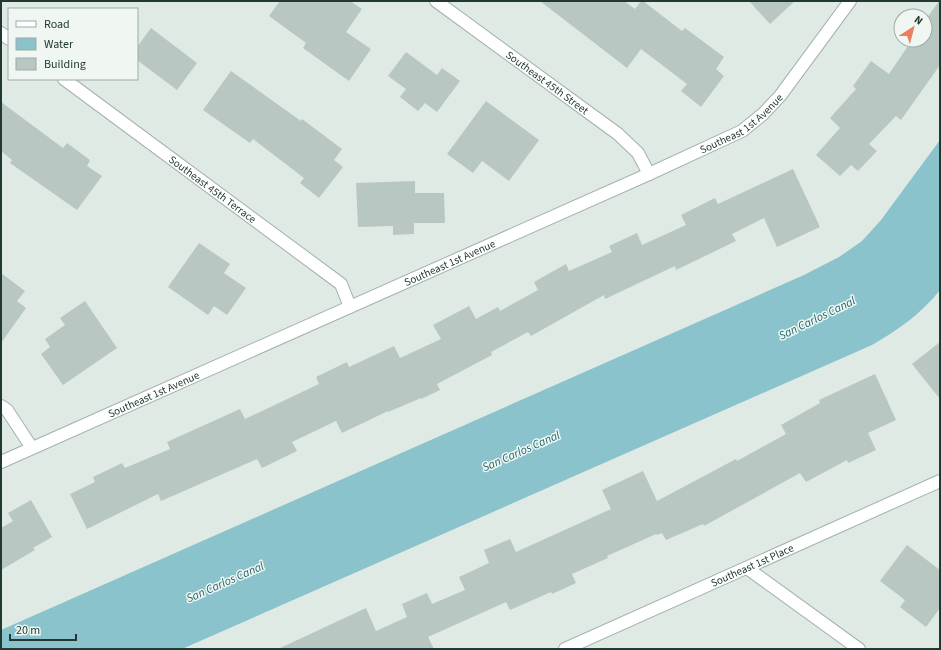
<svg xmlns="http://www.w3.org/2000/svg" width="941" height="650" font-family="'Source Sans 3',sans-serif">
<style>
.water{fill:#8ac3cc}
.building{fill:#b8c7c1}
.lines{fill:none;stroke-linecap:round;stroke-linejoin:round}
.minor-casing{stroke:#a3b1ac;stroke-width:14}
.minor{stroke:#fff;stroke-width:12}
.labels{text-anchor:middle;stroke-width:3;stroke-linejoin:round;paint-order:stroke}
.street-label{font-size:11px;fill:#213932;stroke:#f0f7f3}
.water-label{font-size:12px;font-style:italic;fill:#1f6571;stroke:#f0f7f3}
</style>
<rect width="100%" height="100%" fill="#e0eae5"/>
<path class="water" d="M940,140v150c-19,24 -42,40 -68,55l-690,304h-181v-19l803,-355 35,-18 23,-16 19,-21z"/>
<g class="building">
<polygon points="280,1 350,1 362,9 346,32 371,49 349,81 303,48 306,43 269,16"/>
<polygon points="540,1 624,1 635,9 641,1 643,1 682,31 685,28 724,57 716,69 724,76 701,107 681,91 687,84 641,49 627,68"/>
<polygon points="749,1 795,1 770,24"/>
<polygon points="939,1 940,65 901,120 896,116 869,144 877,151 858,171 851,165 840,176 816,155 840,128 830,118 856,89 853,86 871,61 889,74 912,40 925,40 925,21"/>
<polygon points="151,28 197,63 177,90 137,60 137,47"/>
<polygon points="406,52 437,75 442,68 460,81 437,112 425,103 418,111 400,97 406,89 388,76"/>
<polygon points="231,71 301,121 302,119 342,149 334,160 343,167 319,198 300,183 304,178 253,139 250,143 203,110"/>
<polygon points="486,101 539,140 509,181 482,161 473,173 447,154"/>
<polygon points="1,102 63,148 67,143 90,160 87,166 102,176 77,210 10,163 12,160 1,151"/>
<polygon points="793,169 820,227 777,247 764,218 732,234 736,241 676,270 675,266 605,299 604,295 531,336 528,332 491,352 492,355 437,384 440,390 421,399 421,398 388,412 388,411 342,433 336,421 292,442 297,451 262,468 257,459 161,501 158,494 87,529 70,494 95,482 93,477 122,463 125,468 170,449 167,442 240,409 245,419 319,384 316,377 347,362 349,367 394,346 400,358 441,339 433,325 469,306 476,319 498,307 500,311 538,290 534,282 566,264 569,271 612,252 609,246 637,233 642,245 686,225 681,215 715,198 718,204"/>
<polygon points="415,181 415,193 444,193 445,223 414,223 414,234 393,235 393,226 358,227 356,183"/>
<polygon points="199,243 230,264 224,273 246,288 227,315 214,306 208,315 168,287"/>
<polygon points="1,273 25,291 17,301 26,308 1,343"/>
<polygon points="85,301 117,348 63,385 41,354 50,347 45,339 65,325 60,318"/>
<polygon points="940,342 940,399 912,364"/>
<polygon points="875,374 896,420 868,433 876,450 848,463 847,460 806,482 800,473 704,526 703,524 666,540 662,533 657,535 656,534 607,556 608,558 572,574 576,583 552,594 551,592 510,610 506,602 428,637 434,649 278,649 366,608 376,631 407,617 402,604 427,593 432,604 465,590 459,577 489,563 484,550 510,539 516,552 611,509 602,490 643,471 657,501 736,459 737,461 786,434 781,425 820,403 819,400"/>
<polygon points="31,500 52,537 33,548 35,550 1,570 1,528 13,521 8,513"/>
<polygon points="907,545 940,570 940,608 926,627 900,607 905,600 880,581"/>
</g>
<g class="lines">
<g class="minor-casing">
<g id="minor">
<path id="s1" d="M436,1l182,133 20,19 11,21"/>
<polyline points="1,33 9,39"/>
<path id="s2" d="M64,79l277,205 9,23"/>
<polyline points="1,406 7,410 32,448"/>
<path id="s3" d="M1,462l648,-288 93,-43 21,-17 17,-18 70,-95"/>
<polyline points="747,568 859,649"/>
<path id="s4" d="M565,649l375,-168"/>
</g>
</g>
<use href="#minor" class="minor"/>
</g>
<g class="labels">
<g class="street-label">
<text dy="4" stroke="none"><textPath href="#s1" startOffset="138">Southeast 45th Street</textPath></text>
<text dy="4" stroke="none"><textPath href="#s3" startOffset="815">Southeast 1st Avenue</textPath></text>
<text dy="4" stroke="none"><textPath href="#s2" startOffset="185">Southeast 45th Terrace</textPath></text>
<text dy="4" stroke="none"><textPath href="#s3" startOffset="491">Southeast 1st Avenue</textPath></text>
<text dy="4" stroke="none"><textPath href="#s3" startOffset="167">Southeast 1st Avenue</textPath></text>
<text dy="4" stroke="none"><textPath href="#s4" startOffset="205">Southeast 1st Place</textPath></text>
</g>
<g class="water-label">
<text transform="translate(817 318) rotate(-26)" y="4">San Carlos Canal</text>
<text transform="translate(521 451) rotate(-24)" y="4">San Carlos Canal</text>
<text transform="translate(225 582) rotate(-24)" y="4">San Carlos Canal</text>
</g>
</g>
<rect width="941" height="650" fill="none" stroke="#213932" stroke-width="4"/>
<rect x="8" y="8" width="130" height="72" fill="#f0f7f3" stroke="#9daba6"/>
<rect x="16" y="21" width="20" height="6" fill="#ffffff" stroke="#9daba6"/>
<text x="44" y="28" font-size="12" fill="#213932">Road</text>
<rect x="16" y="38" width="20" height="12" fill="#8ac3cc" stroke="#9daba6"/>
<text x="44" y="48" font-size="12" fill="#213932">Water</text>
<rect x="16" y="58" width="20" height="12" fill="#b8c7c1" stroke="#9daba6"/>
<text x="44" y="68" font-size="12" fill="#213932">Building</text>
<g transform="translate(913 28) rotate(36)"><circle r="19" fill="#f0f7f3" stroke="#9daba6"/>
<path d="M0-3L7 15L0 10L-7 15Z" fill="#ea7e5e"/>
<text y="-6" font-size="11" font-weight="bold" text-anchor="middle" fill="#213932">N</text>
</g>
<path d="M10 634v6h66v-6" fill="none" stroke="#213932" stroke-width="2"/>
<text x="16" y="634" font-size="12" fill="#213932" stroke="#f0f7f3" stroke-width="3" paint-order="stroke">20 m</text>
</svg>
